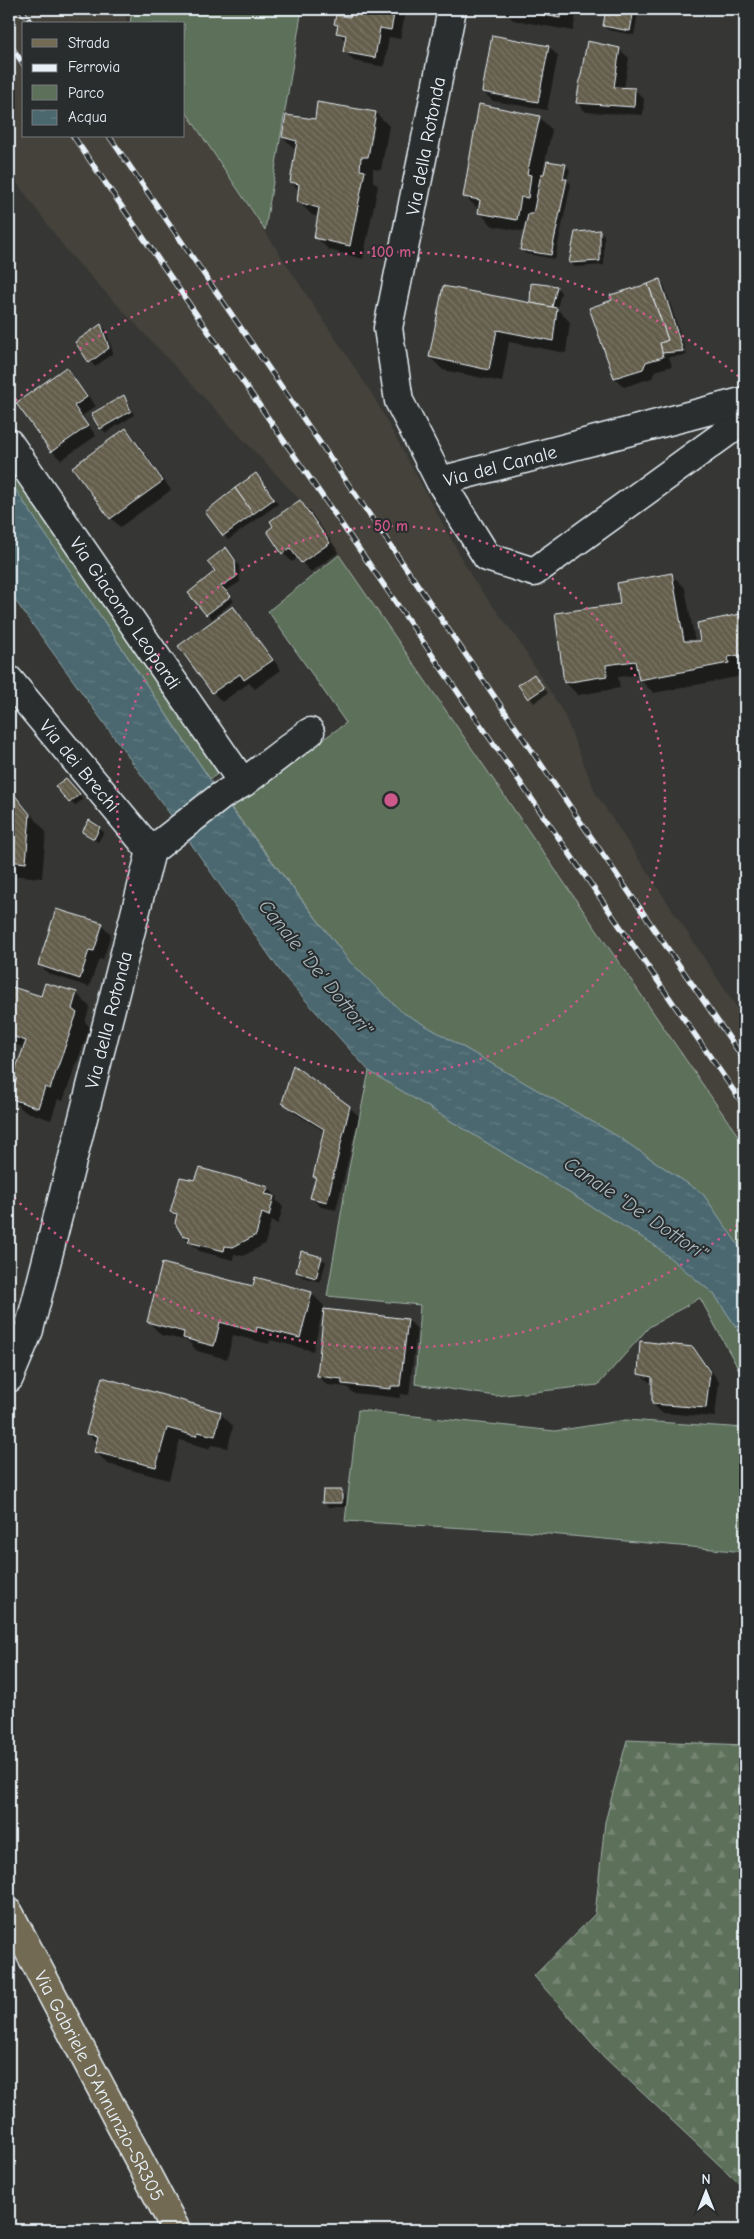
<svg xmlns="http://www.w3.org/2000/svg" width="754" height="2239" font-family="'Comic Neue',sans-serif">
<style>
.built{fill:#44423b}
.green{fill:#5d705a;stroke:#a2b0a9}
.forest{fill:url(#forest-firs);stroke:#a2b0a9}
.water{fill:url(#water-ripples);stroke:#8a9fa6}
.shadow{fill:#0007}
.building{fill:url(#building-back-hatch);stroke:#e8f1f8}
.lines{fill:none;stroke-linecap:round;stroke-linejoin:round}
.minor-casing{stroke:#e8f1f8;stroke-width:31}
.major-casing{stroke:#e8f1f8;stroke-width:31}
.minor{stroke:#2a2d2e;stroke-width:28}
.major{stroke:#736b52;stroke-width:28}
.rail-casing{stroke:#e8f1f8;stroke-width:5.5}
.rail{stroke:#2a2d2e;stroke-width:4;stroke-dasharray:11;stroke-linecap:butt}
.ring{fill:none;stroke:#cd598a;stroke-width:2.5;stroke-dasharray:2.5 5}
.labels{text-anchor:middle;stroke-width:4;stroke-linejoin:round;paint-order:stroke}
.street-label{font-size:19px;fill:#e8f1f8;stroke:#2a2d2e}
.water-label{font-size:20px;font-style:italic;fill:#aabac1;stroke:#2a2d2e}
.centre{fill:#cd598a;stroke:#2a2d2e;stroke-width:2.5}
.ring-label{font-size:15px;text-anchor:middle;font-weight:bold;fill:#cd598a;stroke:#2a2d2e;stroke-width:4;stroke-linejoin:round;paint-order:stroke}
</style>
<defs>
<pattern id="forest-firs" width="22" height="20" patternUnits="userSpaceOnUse" patternTransform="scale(1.25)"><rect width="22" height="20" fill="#5d705a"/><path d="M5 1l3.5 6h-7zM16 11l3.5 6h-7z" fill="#748572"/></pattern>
<pattern id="water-ripples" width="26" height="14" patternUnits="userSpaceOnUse" patternTransform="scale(1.25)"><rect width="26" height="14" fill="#4c686f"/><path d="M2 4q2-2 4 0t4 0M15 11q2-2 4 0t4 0" fill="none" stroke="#667e84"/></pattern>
<pattern id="building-back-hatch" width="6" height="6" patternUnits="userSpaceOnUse" patternTransform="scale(1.25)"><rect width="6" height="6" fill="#645d4c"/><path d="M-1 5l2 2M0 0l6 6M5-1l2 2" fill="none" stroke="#7a7567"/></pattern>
</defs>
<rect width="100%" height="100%" fill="#363734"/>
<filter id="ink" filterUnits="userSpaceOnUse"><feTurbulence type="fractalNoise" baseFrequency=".02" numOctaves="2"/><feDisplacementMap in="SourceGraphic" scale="10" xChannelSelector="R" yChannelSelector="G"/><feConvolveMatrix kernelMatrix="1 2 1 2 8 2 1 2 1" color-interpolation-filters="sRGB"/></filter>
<g filter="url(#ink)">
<polygon class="built" points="9,9 123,9 128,24 24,24 24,136 184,136 184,109 372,394 474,581 514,634 563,712 596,794 745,1020 745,1146 300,500 67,251 9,172"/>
<g class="green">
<polygon points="132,9 302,9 265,230 184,109 184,24 130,24"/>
<polygon points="9,454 222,771 210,779 9,480"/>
<polygon points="339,555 745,1146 745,1255 703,1194 617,1136 402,1012 350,962 230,806 346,723 268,611"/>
<polygon points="369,1071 653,1244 714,1294 745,1340 745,1381 700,1298 649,1327 598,1385 496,1396 415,1384 420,1305 327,1296 348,1173"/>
<polygon points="358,1410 555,1431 626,1420 745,1428 745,1552 517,1531 345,1521"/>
</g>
<polygon class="forest" points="627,1740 745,1745 745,2189 604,2057 534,1976 595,1914 605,1822"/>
<polygon class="water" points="9,480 221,796 350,962 402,1012 617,1136 703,1194 745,1255 745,1340 714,1294 653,1244 369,1071 283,975 180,828 9,592"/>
<g class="shadow">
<polygon points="353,9 404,9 406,11 400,39 389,37 384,67 354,61 345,52 346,41 338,33 339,27 336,24 351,19"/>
<polygon points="502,9 577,9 573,31 513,20"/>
<polygon points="607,9 639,9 634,35 608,30 604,26"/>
<polygon points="549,47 558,56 547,110 493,101 483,92"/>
<polygon points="619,49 629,58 624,89 635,90 644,99 643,115 586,112 577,103"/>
<polygon points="376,113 389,126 381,170 373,169 373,181 378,186 363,259 329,250 316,237 319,217 312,215 299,202 300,191 291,182 296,150 283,137 316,120"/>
<polygon points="539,117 552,130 542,175 566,165 570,170 567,180 571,184 555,259 526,254 522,250 526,232 493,226 480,213 480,210 464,196"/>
<polygon points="600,231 604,235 604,265 575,267 571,263"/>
<polygon points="660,280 664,285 685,349 672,351 666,354 686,352 687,355 669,357 672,366 655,371 652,378 624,387 615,378 614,301"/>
<polygon points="532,285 557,288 561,292 557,309 570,322 566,353 509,342 502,382 443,370 430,357 531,304"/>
<polygon points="101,326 106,330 113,353 95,367 76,342"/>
<polygon points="66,369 96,406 82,416 96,436 61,460 52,451"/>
<polygon points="124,396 128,401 134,415 106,433 101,428"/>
<polygon points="125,430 135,439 171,490 120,527 111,518"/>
<polygon points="256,474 278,504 228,540 224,535"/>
<polygon points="300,501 309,510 339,552 311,572 298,558 292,562 283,553"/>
<polygon points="226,549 239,566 240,582 225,591 234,601 212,619 190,593 217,572"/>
<polygon points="672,575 685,588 695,642 701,642 698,624 745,614 745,669 741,670 742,676 654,693 640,680 639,675 618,677 620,688 578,695 565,682 622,605"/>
<polygon points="233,608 242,617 281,670 255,689 249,683 222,702 213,692 180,646"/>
<polygon points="534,675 548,693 534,703 520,685"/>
<polygon points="70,784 83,799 75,806 57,787"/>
<polygon points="9,787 46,832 42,878 9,875"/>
<polygon points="89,822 104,832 98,842 83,832"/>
<polygon points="102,925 111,934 103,960 99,959 89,987 49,974 40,965"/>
<polygon points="9,987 42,998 76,993 90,1007 85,1022 90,1027 63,1101 58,1099 51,1120 24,1111 11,1098 17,1079 15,1076 24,1048 9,1041"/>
<polygon points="284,1102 349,1107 359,1116 336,1210 321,1207 312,1198 316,1179 314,1177 325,1132 293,1112"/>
<polygon points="195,1182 268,1188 277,1197 276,1200 283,1207 278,1224 271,1221 265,1244 243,1256 234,1254 233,1260 199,1251 183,1235 177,1217 172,1212"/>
<polygon points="321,1258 326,1262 320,1282 302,1277 297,1272"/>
<polygon points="254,1288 311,1293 324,1306 313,1351 270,1340 269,1344 233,1335 227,1359 197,1351 188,1341 161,1335 148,1321"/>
<polygon points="408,1320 417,1329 409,1395 400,1394 400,1398 353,1393 347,1387 327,1385 318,1376"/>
<polygon points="692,1348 702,1358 719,1382 715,1417 662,1413 653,1404 653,1383 649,1382 640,1373"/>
<polygon points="220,1413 233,1426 228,1448 211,1445 209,1449 180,1440 169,1480 108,1464 95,1451 97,1443 88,1434"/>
<polygon points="342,1491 346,1496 346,1507 328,1507 324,1502"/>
</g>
<g class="building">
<polygon points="351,9 395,9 391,30 380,28 375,58 343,52 346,35 336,33 338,25 334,24 336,15 350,17"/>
<polygon points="509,9 562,9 560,18"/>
<polygon points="606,9 634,9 630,31 603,26"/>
<polygon points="492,35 549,46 538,102 482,92"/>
<polygon points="587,41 620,48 614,87 635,88 634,107 576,103"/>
<polygon points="317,102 376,112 368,157 361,157 360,170 365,171 350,246 314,238 319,208 297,202 299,184 290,182 297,141 282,137 286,115 315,119"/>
<polygon points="479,104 540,116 527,174 531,175 528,198 521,197 517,220 478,213 480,200 463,197"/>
<polygon points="547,161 566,164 563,179 567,179 551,255 520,250 528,214 533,214 541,174 544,174"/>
<polygon points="600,230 600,261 569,263 575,232"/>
<polygon points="660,279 683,351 662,353 660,343 668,340 648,284"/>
<polygon points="531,283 557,286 552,307 530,303"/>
<polygon points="648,284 668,340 660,343 663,357 646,362 643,369 614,378 589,308 612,300 610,295"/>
<polygon points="443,286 557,308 553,341 497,330 489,370 429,357"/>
<polygon points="101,324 109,348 89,363 75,342"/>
<polygon points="66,367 87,397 74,406 88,426 51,452 16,403"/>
<polygon points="124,395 131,411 100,429 91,414"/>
<polygon points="126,428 163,481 110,519 72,467"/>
<polygon points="256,473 274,499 253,514 235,488"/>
<polygon points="235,488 253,514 223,536 205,512"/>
<polygon points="300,500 330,543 301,563 290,548 282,554 267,531 273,526 270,521"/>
<polygon points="226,547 235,560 236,577 221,586 231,596 206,615 188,593 215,571 207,562"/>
<polygon points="745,561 745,593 741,562"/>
<polygon points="672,573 684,641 700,641 697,623 745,613 745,654 728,657 729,663 639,680 635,661 606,665 607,676 564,683 555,613 620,604 617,583"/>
<polygon points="233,606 273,660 244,680 240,674 212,693 178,646"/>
<polygon points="534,674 544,688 528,699 518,685"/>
<polygon points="66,778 80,794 69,803 55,786"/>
<polygon points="9,788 30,814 26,863 9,861"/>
<polygon points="89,820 100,827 94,839 82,832"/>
<polygon points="56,909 103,923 94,951 89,950 80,979 38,965"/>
<polygon points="45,983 77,992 72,1009 77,1013 50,1089 45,1087 38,1108 9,1098 17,1078 13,1076 26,1041 9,1035 9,986 41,996"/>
<polygon points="293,1065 350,1106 327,1202 310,1198 316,1177 313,1177 324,1129 282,1103"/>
<polygon points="200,1168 269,1187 265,1194 274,1196 269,1216 262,1213 256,1235 233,1247 225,1246 224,1251 188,1242 190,1237 182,1235 175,1223 177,1214 170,1212 180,1177 195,1180"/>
<polygon points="301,1251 322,1257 316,1278 296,1272"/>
<polygon points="162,1263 253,1286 255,1277 312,1292 300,1338 257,1327 256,1332 220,1322 214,1346 183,1338 184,1332 147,1322"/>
<polygon points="324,1309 408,1319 400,1386 391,1386 391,1389 342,1384 342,1379 317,1376"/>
<polygon points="640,1341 693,1347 710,1372 706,1408 652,1404 652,1377 638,1374"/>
<polygon points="102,1377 221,1412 215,1436 198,1432 196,1436 167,1428 156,1467 94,1452 98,1436 86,1434"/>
<polygon points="323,1490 342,1490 342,1503 322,1503"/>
</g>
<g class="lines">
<g class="minor-casing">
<g id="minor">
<polyline points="452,9 388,328 399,401 440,481 487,557 534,572 745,419"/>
<path id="s1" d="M9,443l234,340"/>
<path id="s2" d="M440,481l305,-80"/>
<path id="s3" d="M9,680l142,171"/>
<path id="s4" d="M9,1378l20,-48 122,-479 70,-55 22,-13 67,-51"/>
</g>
</g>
<g class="major-casing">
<g id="major">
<path id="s5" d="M9,1913l167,317"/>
</g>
</g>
<use href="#minor" class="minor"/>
<use href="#major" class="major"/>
<g class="rail-casing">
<g id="rail">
<polyline points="21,9 32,24"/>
<polyline points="9,43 24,65"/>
<polyline points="73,136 745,1107"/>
<polyline points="109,136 745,1061"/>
</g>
</g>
<use href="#rail" class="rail"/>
</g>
</g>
<g class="ring">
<circle cx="391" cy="800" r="274"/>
<path d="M743 1220A548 548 0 0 1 10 1194M10 406A548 548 0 0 1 743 380"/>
</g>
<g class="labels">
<g class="street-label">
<text transform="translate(425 146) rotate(-79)" y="7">Via della Rotonda</text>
<text dy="7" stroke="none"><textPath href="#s2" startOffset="62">Via del Canale</textPath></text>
<text dy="7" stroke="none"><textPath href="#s1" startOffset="206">Via Giacomo Leopardi</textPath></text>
<text dy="7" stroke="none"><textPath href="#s3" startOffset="111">Via dei Brechi</textPath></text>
<text dy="7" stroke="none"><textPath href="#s4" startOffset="372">Via della Rotonda</textPath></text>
<text dy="7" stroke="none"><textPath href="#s5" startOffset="195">Via Gabriele D'Annunzio-SR305</textPath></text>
</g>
<g class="water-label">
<text transform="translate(316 967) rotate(51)" y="7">Canale "De' Dottori"</text>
<text transform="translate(636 1208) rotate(34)" y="7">Canale "De' Dottori"</text>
</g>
</g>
<circle cx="391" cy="800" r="8" class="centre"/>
<g class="ring-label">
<text x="391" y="257">100 m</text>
<text x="391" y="531">50 m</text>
</g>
<rect width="754" height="2239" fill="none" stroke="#2a2d2e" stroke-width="30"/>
<rect x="15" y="15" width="724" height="2209" fill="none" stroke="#e8f1f8" stroke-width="2" filter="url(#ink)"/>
<rect x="22" y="22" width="162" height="115" fill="#2a2d2e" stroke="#767b7f"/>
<rect x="32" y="39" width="25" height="8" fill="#736b52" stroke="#767b7f"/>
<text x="68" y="48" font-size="15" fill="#e8f1f8">Strada</text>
<rect x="32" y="64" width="25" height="8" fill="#e8f1f8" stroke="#767b7f"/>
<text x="68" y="72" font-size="15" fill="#e8f1f8">Ferrovia</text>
<rect x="32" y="85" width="25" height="15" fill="#5d705a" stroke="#767b7f"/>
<text x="68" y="98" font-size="15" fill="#e8f1f8">Parco</text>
<rect x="32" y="110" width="25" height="15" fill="url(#water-ripples)" stroke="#767b7f"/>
<text x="68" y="122" font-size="15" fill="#e8f1f8">Acqua</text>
<g transform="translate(706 2192)" stroke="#2a2d2e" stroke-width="4" paint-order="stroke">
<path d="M0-4L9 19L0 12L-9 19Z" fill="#e8f1f8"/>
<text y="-8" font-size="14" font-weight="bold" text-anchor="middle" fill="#e8f1f8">N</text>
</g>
</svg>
